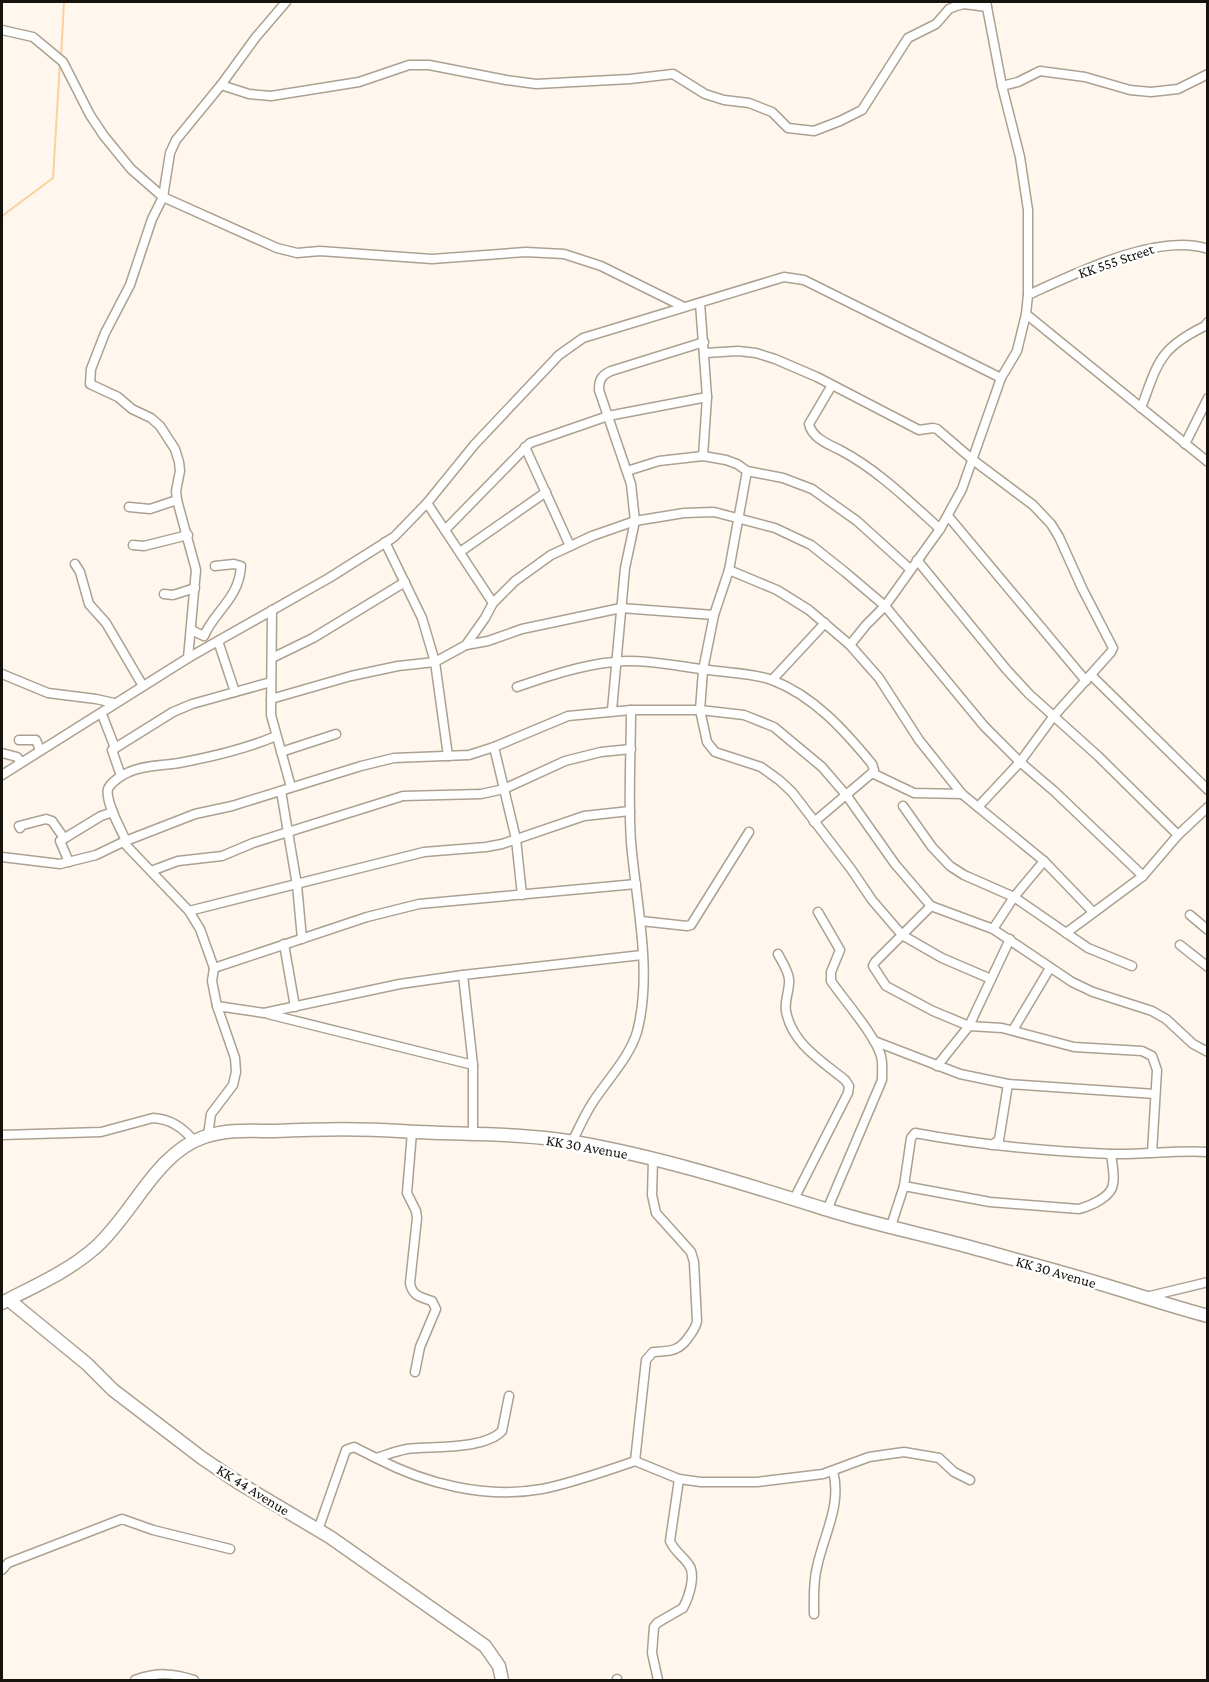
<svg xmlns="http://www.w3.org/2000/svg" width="1209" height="1682" font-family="'Crimson Pro',serif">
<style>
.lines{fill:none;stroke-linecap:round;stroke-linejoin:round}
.stream{stroke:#f9d19d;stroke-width:2}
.street-casing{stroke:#aca091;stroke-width:11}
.secondary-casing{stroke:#aca091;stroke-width:15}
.street{stroke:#fff;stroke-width:8}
.secondary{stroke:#fff;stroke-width:12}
.labels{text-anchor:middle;stroke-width:5;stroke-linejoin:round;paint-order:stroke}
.street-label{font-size:15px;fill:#16120d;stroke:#fff}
</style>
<rect width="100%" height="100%" fill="#fff7ee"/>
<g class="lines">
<g class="stream">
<polyline points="61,57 64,2"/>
<polyline points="2,216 53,178 60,62"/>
</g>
<g class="street-casing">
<g id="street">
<polyline points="2,30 33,37 63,62 90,115 104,136 131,169 163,197 277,248 297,253 320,251 432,259 526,252 564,254 601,266 684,307"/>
<polyline points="221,85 249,94 271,96 359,82 409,65 429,65 506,80 536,84 630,79 673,74 705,94 724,100 749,103 772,112 788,128 814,131 840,121 862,110 908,38 936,24 949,9 956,6 964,4 987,7"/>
<polyline points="1002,86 1018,82 1040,71 1085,77 1130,90 1151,92 1178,89 1208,74"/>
<path d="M1028,295c46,-21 130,-63 180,-46"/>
<polyline points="700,303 707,397 703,456"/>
<polyline points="1026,314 1208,462"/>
<polyline points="705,353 738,351 756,353 775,359 817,377 919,430 933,428 937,429 973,460 1033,505 1051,524 1059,537 1082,588 1113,648 1111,652 1053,717 1020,762 978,807"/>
<path d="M832,385l-23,39c3,14 19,20 31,26 38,20 69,51 100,79"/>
<path d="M1141,408c17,-45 17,-59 64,-82l3,-4"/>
<polyline points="1185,444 1208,398"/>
<polyline points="525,447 570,546"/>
<polyline points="627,471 659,461 703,456 726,460 737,464 747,471 783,478 812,489 857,521 910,569"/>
<polyline points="747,471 729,570 714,615 703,670 700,710 707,742 715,752 761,767 779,780 792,792 851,869 872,900 902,935 942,958 991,979"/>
<polyline points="427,503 493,603"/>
<polyline points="129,507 150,509 177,500"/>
<polyline points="948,516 1086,681"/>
<polyline points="445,530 530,443 608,416 707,397"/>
<polyline points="385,542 422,618 435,662 448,756"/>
<polyline points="133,545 144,546 188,535"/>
<polyline points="460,552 546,492"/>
<polyline points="917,560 1006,669 1029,694 1098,756 1178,835"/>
<polyline points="75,564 80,572 89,604 106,623 143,686"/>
<polyline points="729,570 777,590 809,610 850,645 879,678 919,740 962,794 1044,861 1093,912"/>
<polyline points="164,594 173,595 195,588"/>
<polyline points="272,610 271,715 291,787"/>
<path d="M191,630l13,6c11,-26 35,-37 37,-70l-7,-2 -19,2"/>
<polyline points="218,641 235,692"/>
<polyline points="466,645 488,641 522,629 621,608 714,615"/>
<polyline points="850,645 866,625 885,606 940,529 962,489 1001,378"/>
<polyline points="188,658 196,570 177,500 176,491 180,471 179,462 175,449 160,426 151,418 132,409 118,397 90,384 91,369 105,333 130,285 152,219 163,197 170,153 176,140 221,85 256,37 286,2"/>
<polyline points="272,658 313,638 405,582"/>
<polyline points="2,674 48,693 96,699 114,703"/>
<polyline points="1091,675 1208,790"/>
<polyline points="772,680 825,623"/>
<path d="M517,687c32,-11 64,-22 97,-25 28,-4 67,5 95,8 21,3 44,3 63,10 42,16 73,51 100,84l2,6 -2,3 -58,49"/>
<polyline points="271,699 351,676 398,666 435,662 466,645 485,618 493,603 515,581 551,555 592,536 635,521 684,513 714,512 775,528 811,545 845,572 885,606 984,726 1020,762 1054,791 1143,876"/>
<path d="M612,710l13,-142 10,-47 -4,-37 -32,-94c0,-11 3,-15 12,-19l93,-29"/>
<polyline points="103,717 115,748"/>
<polyline points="19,740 36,740 40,750"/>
<polyline points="494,747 516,839 522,895"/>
<polyline points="281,752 336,734"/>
<polyline points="2,753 17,757 21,762"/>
<polyline points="872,773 914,793 962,794"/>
<polyline points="2,775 188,658 329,578 394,537 427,503 475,444 559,355 583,338 784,277 804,280 1001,378 1017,351 1026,314 1028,295 1028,210 1020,157 1002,86 986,2"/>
<polyline points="121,776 112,750 173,712 192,704 271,682"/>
<polyline points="281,791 297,885 302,939"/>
<polyline points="903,806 932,847 950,866 964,875 1014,897 1088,948 1132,966"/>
<polyline points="20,828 19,826 46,819 52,821 64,838"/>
<path d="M126,841c-5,-12 -21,-39 -18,-52 3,-7 14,-14 21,-17 15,-7 33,-6 50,-9 32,-6 67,-14 97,-27"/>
<polyline points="123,842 189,911 200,929 214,968 212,981 217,1006 235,1058 236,1072 233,1085 211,1114 208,1135"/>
<polyline points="2,857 60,864 96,855 123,842 195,814 232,806 361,766 394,758 469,755 494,747 568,716 631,710 700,710 744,715 774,727 822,767 847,796 895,864 931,906 993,929 1072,982 1093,992 1152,1011 1166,1019 1193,1044 1208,1052"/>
<polyline points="69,862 60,841 101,816 113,812"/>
<polyline points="151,871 178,861 222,856 253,843 403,796 481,794 504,789 565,761 601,752 631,749"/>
<polyline points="931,906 875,962 873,966 886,986 933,1011 969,1026 1002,1028 1074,1047 1142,1051 1152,1056 1157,1070 1152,1153"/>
<polyline points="189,911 424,852 486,847 502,844 584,816 630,811"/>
<path d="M818,912l22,38 -9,22v9c13,19 44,54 50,75 2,8 1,16 1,24l-55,130"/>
<polyline points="1190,915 1208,930"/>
<polyline points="641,921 687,926 691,925 749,832"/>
<polyline points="993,929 1014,897 1044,861"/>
<polyline points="1066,933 1143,876 1178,835 1208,807"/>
<polyline points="284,944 295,1007"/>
<polyline points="1180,945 1208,967"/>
<path d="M778,954c4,8 10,16 11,25 1,11 -5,22 -3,32 6,33 36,50 59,69l4,6 -1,7 -54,106"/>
<polyline points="214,968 367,917 419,904 636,884"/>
<polyline points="463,975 473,1065 473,1133"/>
<polyline points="217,1006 264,1013 400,984 463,975 642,955"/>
<polyline points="268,1014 473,1065"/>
<polyline points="1013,1030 1050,968"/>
<polyline points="874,1041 960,1074 1008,1084 1155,1094"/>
<polyline points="937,1066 969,1026 1010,939"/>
<path d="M412,1132l-5,61 9,18 1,7 -7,65c2,13 11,14 22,18l4,8 -16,38 -5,25"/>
<path d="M2,1135l99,-3 52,-14c18,1 30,10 41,23"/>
<path d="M572,1142c7,-14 13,-28 21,-40 15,-23 36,-44 44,-70 16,-60 -1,-129 -6,-190 -3,-44 0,-88 0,-132"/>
<polyline points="992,1145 999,1140 1008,1084"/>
<path d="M904,1186l86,16 89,7c11,-3 33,-12 34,-25 2,-9 -1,-21 -2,-30"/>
<path d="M891,1226l13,-40 7,-48 4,-5c64,12 130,18 196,21 32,1 64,-4 97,-2"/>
<polyline points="1146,1297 1208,1282"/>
<path d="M376,1458c50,26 109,41 166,31 30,-6 64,-18 93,-28l11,-101 7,-8c16,-1 25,0 35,-14 4,-6 8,-10 9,-17l-3,-59 -3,-10 -35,-39 -4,-18 1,-36"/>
<polyline points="635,1461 679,1479 701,1482 757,1482 823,1474 869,1457 904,1452 939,1458 954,1472 970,1480"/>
<path d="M318,1530l28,-80 8,-3 22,11c10,-3 20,-7 31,-9 25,-3 77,1 95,-18l7,-35"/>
<polyline points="2,1570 8,1563 122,1519 153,1530 230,1549"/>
<path d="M814,1614c0,-15 -1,-32 3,-47 7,-33 25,-62 16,-96"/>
<path d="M135,1680c22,-8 38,-7 59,0"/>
<polyline points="617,1680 617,1679"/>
<path d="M658,1680l-6,-27 2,-26 3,-4 26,-15c6,-11 13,-33 6,-43 -6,-9 -15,-14 -19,-24l9,-62"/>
</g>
</g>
<g class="secondary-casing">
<g id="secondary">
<polyline points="9,1300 87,1364 113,1390 202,1458 239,1483 330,1537 485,1646 499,1666 502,1680"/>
<path d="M2,1303c32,-17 66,-31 94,-56 37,-33 60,-94 108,-110 24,-8 47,-6 71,-6 42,-2 82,-3 124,0 58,4 117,1 175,11 86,15 168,41 251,67 48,15 97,25 145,38 46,13 92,25 138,39 33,10 66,21 100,30"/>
</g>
</g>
<use href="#street" class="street"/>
<use href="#secondary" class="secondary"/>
</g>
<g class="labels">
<g class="street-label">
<text transform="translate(1116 261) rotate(-19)" y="5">KK 555 Street</text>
<text transform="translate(587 1147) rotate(10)" y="5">KK 30 Avenue</text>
<text transform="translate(1056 1272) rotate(16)" y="5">KK 30 Avenue</text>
<text transform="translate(253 1490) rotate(32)" y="5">KK 44 Avenue</text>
</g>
</g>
<rect width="1209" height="1682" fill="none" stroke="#16120d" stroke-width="6"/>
</svg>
